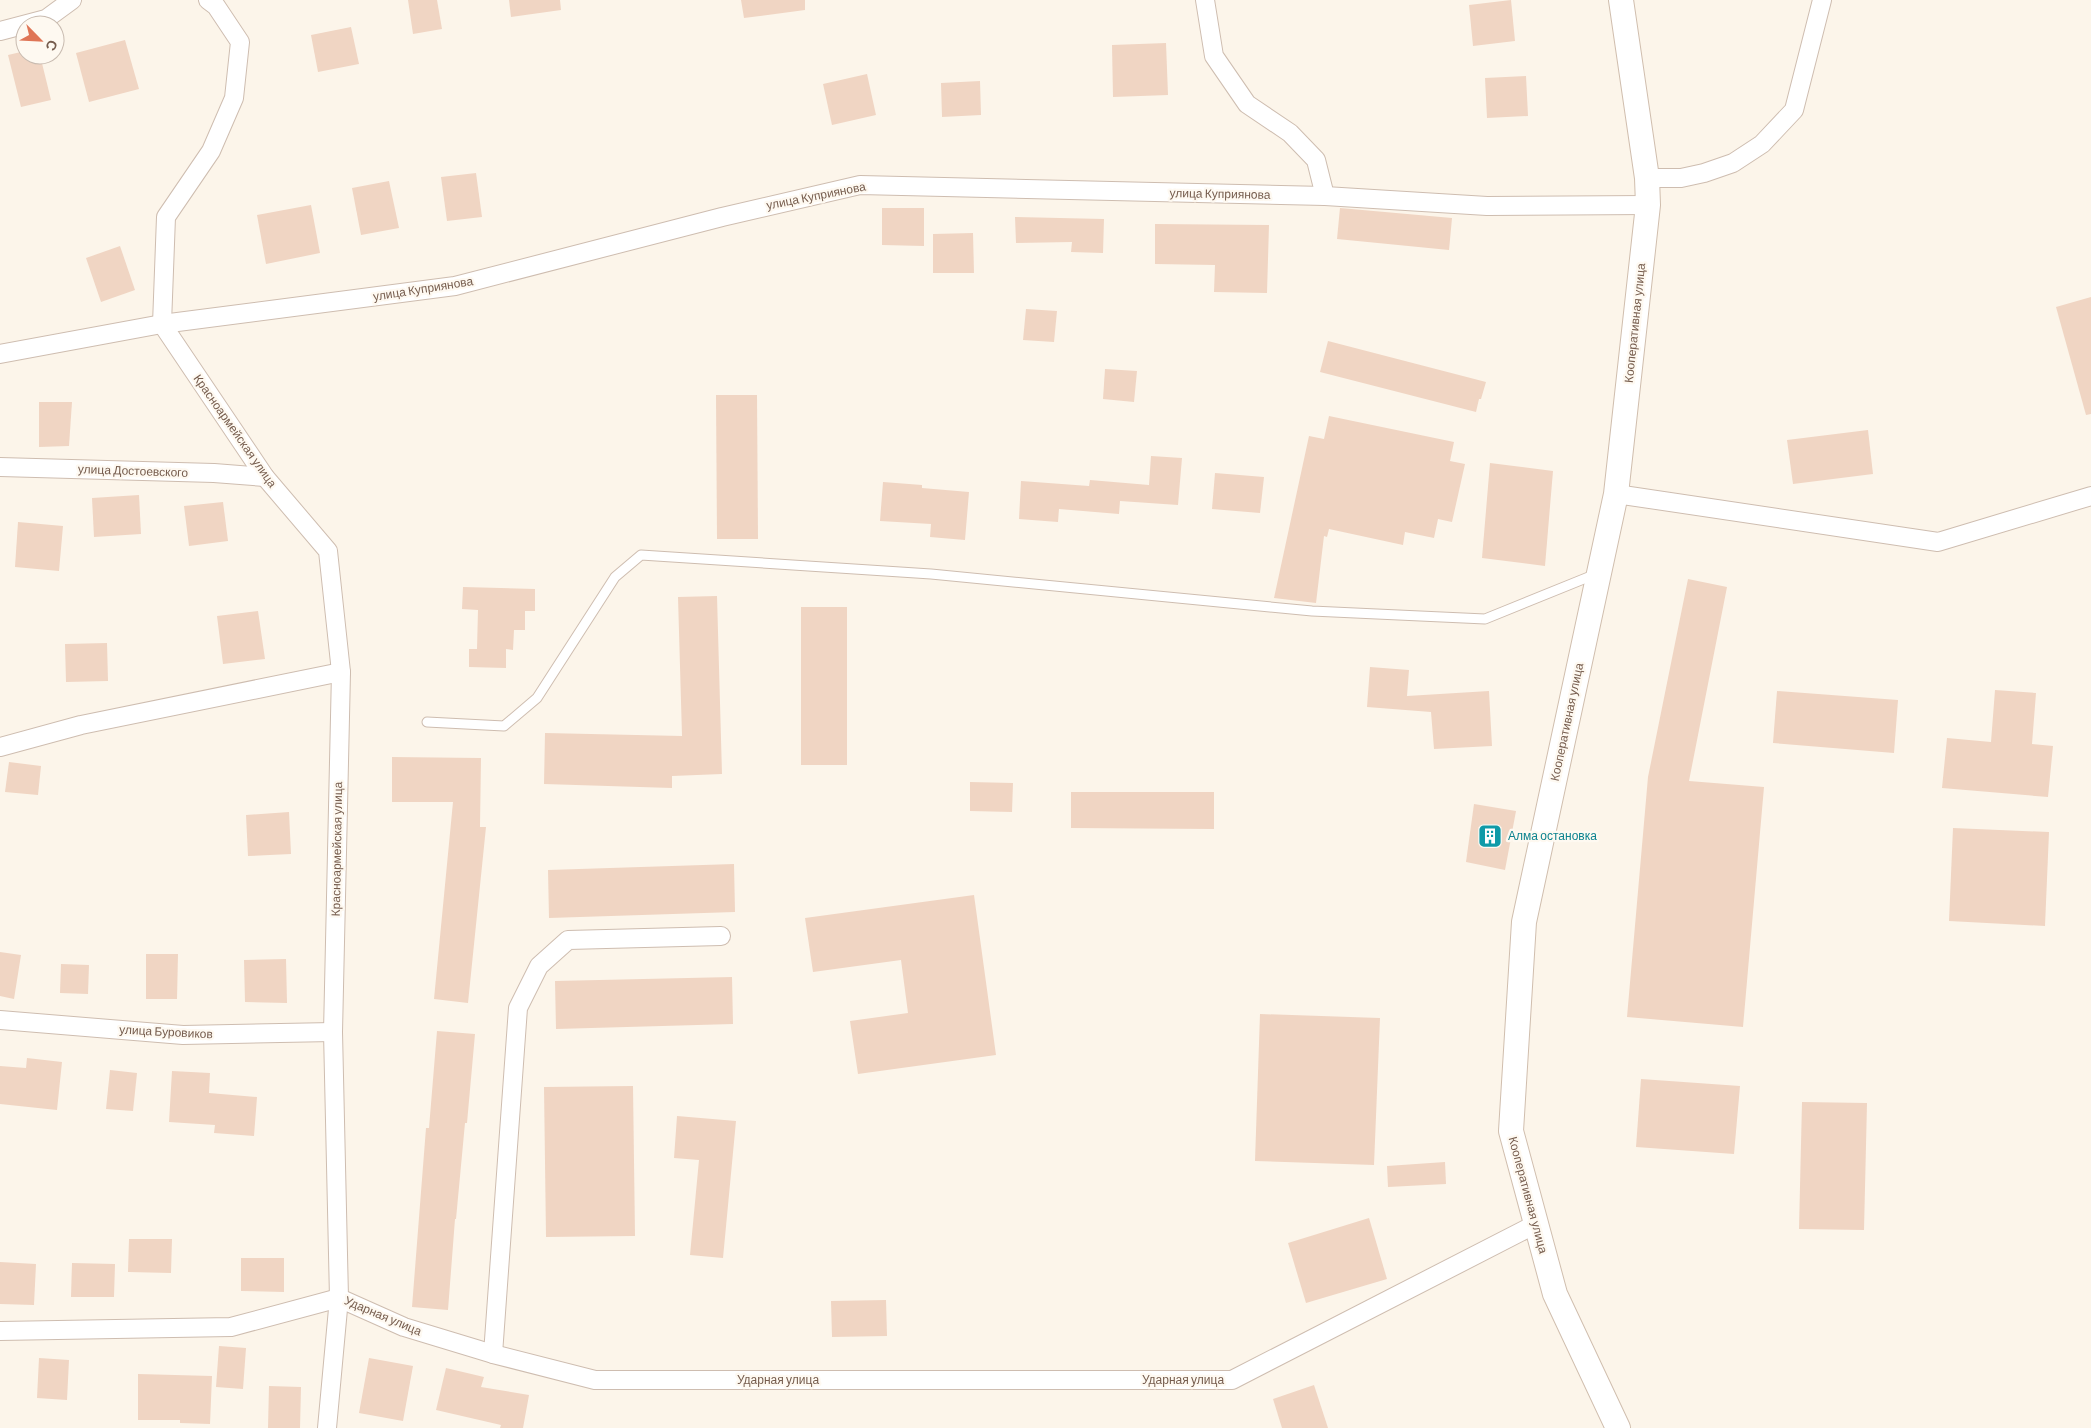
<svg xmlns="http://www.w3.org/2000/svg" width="2091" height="1428" font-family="Barlow,sans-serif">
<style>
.building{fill:#f0d5c3}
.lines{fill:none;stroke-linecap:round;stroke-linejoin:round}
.lane-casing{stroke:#cebdb0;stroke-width:11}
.street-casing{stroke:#cebdb0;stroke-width:20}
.secondary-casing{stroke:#d0beae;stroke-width:26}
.lane{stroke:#fff;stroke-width:9}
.street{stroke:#fff;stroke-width:18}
.secondary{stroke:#fff;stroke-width:24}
.labels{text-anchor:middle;stroke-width:4.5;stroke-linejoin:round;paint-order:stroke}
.street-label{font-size:12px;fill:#765d4e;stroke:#fef9f1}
.culture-label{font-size:12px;fill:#0d838f;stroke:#fef9f1;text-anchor:start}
</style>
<rect width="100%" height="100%" fill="#fcf5ea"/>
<g class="building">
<polygon points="408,0 437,0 442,29 413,34"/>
<polygon points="509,0 560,0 561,10 511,17"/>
<polygon points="741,0 805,0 805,10 744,18"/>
<polygon points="1511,0 1515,41 1473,46 1469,5"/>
<polygon points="351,27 359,64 318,72 311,35"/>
<polygon points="125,40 139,89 89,102 76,53"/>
<polygon points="1166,43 1168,95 1113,97 1112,45"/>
<polygon points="25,51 25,55 40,55 51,100 21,107 8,55"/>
<polygon points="867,74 876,115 832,125 823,84"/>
<polygon points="1526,76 1528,116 1487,118 1485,78"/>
<polygon points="980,81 981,115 942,117 941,83"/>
<polygon points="476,173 482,217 447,221 441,177"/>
<polygon points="389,181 399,228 361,235 352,188"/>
<polygon points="311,205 320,253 266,264 257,215"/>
<polygon points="882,208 924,208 924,246 882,245"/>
<polygon points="1340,208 1452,218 1449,250 1337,239"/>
<polygon points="1015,217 1104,219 1103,253 1071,252 1072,242 1016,243"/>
<polygon points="1155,224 1269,225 1267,293 1214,292 1215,265 1155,264"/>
<polygon points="973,233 974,273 933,273 933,234"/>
<polygon points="120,246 135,290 101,302 86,258"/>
<polygon points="2091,297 2091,414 2086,415 2056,307"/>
<polygon points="1026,309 1057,311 1054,342 1023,340"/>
<polygon points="1328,341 1486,382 1481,399 1479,399 1476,412 1320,372"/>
<polygon points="1105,369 1137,371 1134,402 1103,399"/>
<polygon points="716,395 757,395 758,539 717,539"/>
<polygon points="39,402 72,402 69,446 39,447"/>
<polygon points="1329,416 1454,442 1450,461 1465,464 1452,522 1438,519 1434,538 1405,532 1403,545 1329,529 1327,537 1324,536 1316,603 1274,598 1309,436 1324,439"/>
<polygon points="1868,430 1873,474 1793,484 1787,440"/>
<polygon points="1151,456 1182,458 1178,505 1120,501 1119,514 1059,509 1058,522 1019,519 1021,481 1089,486 1090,480 1149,485"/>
<polygon points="1490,463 1553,471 1545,566 1482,558"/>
<polygon points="1215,473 1264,477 1260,513 1212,509"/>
<polygon points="883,482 922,485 922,488 969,492 965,540 930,537 931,524 880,521"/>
<polygon points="139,495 141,534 94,537 92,498"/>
<polygon points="223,502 228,541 189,546 184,506"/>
<polygon points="18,522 63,526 59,571 15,567"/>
<polygon points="1688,579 1727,587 1689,781 1764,787 1743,1027 1627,1017 1648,777"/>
<polygon points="463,587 535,589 535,611 525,611 525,630 514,630 513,650 506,649 506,668 469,667 469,649 477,649 478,610 462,609"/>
<polygon points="717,596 722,774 672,776 672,788 544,784 545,733 682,736 678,597"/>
<rect x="801" y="607" width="46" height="158"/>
<polygon points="258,611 265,659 223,664 217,616"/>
<polygon points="107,643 108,681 66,682 65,644"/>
<polygon points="1370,667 1409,670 1407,696 1489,691 1492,746 1434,749 1431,712 1367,707"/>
<polygon points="1995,690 2036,693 2032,744 2053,746 2048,797 1942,788 1947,738 1991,742"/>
<polygon points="1777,691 1898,700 1894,753 1773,743"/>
<polygon points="392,757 481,758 480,827 486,827 468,1003 434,999 453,802 392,802"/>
<polygon points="9,762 41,766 38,795 5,792"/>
<polygon points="970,782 1013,783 1012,812 970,811"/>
<polygon points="1071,792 1214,792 1214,829 1071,828"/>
<polygon points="1474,804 1516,811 1505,870 1466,862"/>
<polygon points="289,812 291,854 248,856 246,815"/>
<polygon points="1953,828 2049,832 2045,926 1949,921"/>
<polygon points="734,864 735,912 549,918 548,870"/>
<polygon points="974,895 996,1055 858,1074 850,1021 908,1013 901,960 813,972 805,918"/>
<polygon points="0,952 21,955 14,999 0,996"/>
<polygon points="146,954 178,954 177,999 146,999"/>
<polygon points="286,959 287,1003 245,1002 244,960"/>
<polygon points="61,964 89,965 88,994 60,993"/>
<polygon points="732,977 733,1024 556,1029 555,981"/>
<polygon points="1260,1014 1380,1018 1374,1165 1255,1161"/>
<polygon points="437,1031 475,1034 467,1123 465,1123 456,1219 455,1219 448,1310 412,1307 426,1128 429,1128"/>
<polygon points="27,1058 62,1062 57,1110 0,1104 0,1066 26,1068"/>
<polygon points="110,1070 137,1073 133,1111 106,1109"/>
<polygon points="172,1071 210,1073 209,1093 257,1097 254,1136 214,1133 215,1125 169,1122"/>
<polygon points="1641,1079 1740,1086 1734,1154 1636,1147"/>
<polygon points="633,1086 635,1236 546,1237 544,1087"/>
<polygon points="1802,1102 1867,1103 1864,1230 1799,1229"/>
<polygon points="677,1116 736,1121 723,1258 690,1255 699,1160 674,1158"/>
<polygon points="1445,1162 1446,1184 1388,1187 1387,1166"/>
<polygon points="1369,1218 1387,1279 1306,1303 1288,1243"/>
<polygon points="129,1239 172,1239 171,1273 128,1272"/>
<polygon points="241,1258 284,1258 284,1292 241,1291"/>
<polygon points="0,1262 36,1264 34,1305 0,1304"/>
<polygon points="72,1263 115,1264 114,1297 71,1297"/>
<polygon points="886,1300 887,1336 832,1337 831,1301"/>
<polygon points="219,1346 246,1348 243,1389 216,1387"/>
<polygon points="39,1358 69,1360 67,1400 37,1398"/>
<polygon points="369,1358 413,1366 403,1421 359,1413"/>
<polygon points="446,1368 484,1377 481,1387 529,1395 523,1428 500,1428 501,1425 436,1410"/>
<polygon points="138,1374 212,1376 210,1424 180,1423 180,1420 138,1420"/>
<polygon points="1314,1385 1328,1428 1282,1428 1273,1399"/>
<polygon points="269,1386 301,1387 300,1428 268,1428"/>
</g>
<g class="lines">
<g class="lane-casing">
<polyline id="lane" points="427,722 504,726 537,698 615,577 641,555 931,574 1312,611 1485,619 1596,574"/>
</g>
<g class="street-casing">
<g id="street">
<polyline points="208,0 216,6 240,42 234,98 211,151 166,217 162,324 265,477 328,551 341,672 333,1032 339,1298 327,1428"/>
<polyline points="1205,0 1214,56 1247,104 1290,133 1316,160 1325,196"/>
<polyline points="0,31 46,19 72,0"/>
<polyline points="1647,178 1681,178 1704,173 1733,163 1762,144 1794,110 1822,0"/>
<polyline points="0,354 162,324 455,286 722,217 860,185 1325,196 1487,206 1648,205"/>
<polyline points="0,467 214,473 265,477"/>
<polyline points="1616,494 1938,542 2091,496"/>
<polyline points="0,747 81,725 341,672"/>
<polyline points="0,1020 183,1035 333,1032"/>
<polyline points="0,1331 231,1327 339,1298 404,1327 493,1354 595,1380 1232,1380 1536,1224"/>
<polyline points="493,1354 518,1008 539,966 568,940 721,936"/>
</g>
</g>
<g class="secondary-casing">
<polyline id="secondary" points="1618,1428 1555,1294 1511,1131 1524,922 1616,494 1648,205 1647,178 1621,0"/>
</g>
<use href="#lane" class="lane"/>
<use href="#street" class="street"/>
<use href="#secondary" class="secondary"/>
</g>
<defs>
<g id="building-square" transform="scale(1.25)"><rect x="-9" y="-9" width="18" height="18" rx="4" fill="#0f9aa8" stroke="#fef9f1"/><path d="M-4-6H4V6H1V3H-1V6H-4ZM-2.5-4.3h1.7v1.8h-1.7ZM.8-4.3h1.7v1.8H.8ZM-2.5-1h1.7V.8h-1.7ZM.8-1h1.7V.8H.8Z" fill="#fff"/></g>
</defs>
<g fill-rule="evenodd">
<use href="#building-square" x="1490" y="836"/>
</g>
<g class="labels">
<g class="street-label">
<text transform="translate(1220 194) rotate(1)" y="4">улица Куприянова</text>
<text transform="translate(816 196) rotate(-11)" y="4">улица Куприянова</text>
<text transform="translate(423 289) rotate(-9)" y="4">улица Куприянова</text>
<text transform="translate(1635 323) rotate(-84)" y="4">Кооперативная улица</text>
<text transform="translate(235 431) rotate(55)" y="4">Красноармейская улица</text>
<text transform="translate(133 471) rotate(2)" y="4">улица Достоевского</text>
<text transform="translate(1567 722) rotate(-78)" y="4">Кооперативная улица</text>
<text transform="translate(337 849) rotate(-89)" y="4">Красноармейская улица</text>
<text transform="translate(166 1032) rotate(3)" y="4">улица Буровиков</text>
<text transform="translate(1528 1195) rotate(75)" y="4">Кооперативная улица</text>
<text transform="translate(383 1316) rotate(23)" y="4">Ударная улица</text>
<text x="778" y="1384">Ударная улица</text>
<text x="1183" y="1384">Ударная улица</text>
</g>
<g class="culture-label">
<text x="1508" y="840">Алма остановка</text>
</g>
</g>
<g transform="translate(40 40) rotate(114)"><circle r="24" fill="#fef9f1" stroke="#c8bbb0"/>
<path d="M0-4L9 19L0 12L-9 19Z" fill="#df7556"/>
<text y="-8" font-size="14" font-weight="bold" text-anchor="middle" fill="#765d4e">С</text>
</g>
</svg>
